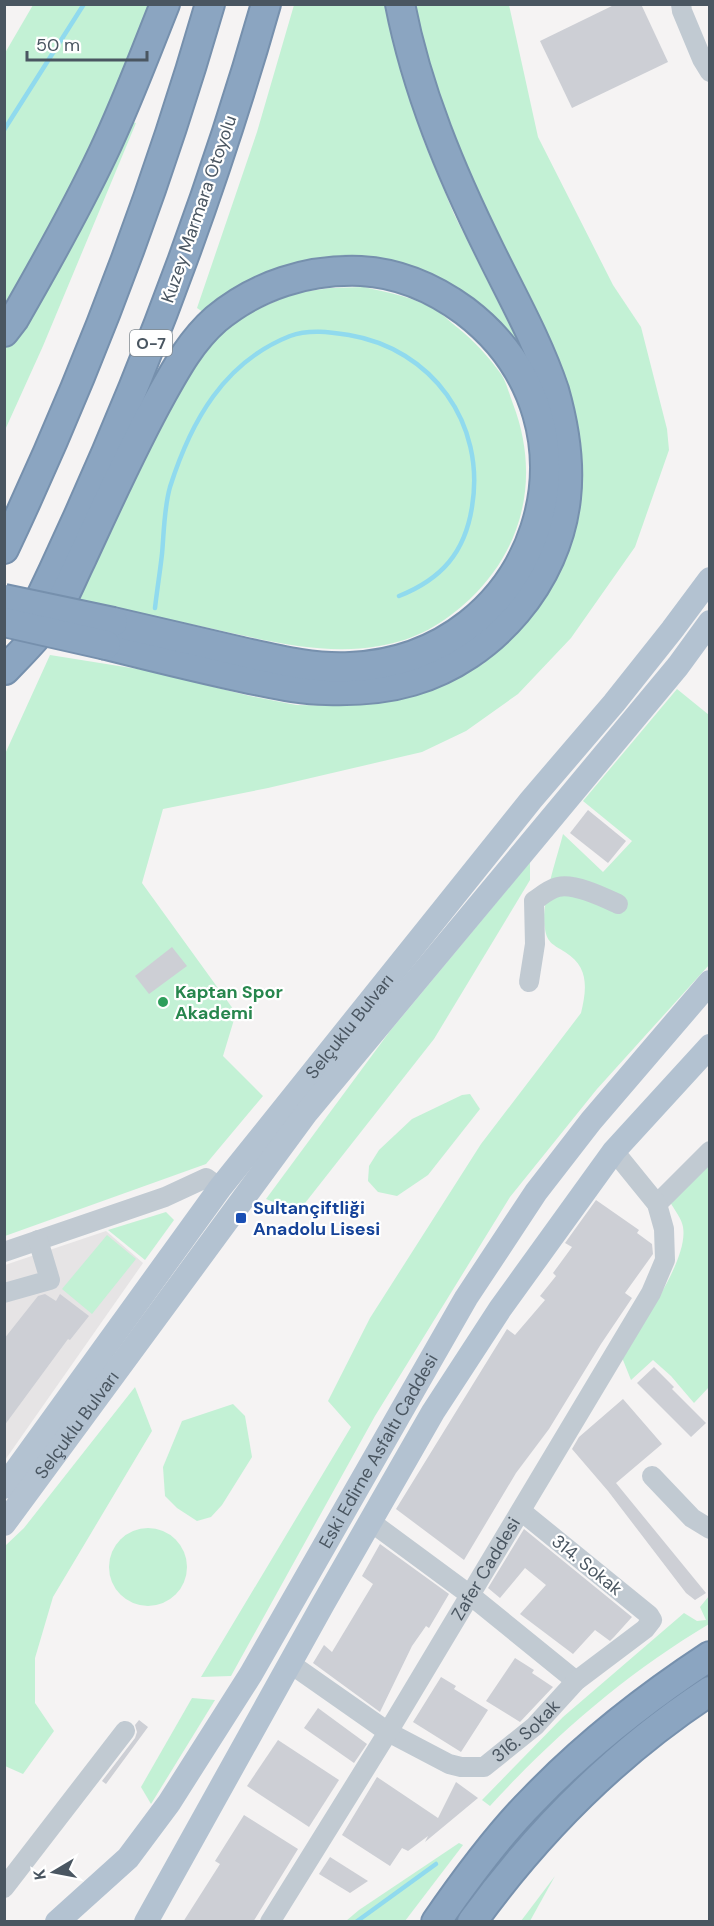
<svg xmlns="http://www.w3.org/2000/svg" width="714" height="1926" font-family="'DM Sans',sans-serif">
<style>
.education{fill:#e6e4e5}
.green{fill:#c3f1d5}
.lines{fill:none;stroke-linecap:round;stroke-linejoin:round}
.stream{stroke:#90daee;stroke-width:4.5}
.building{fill:#cdcfd5}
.highway-casing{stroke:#7690ad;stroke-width:32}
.minor{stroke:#c1cad2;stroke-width:20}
.major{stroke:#b3c2d1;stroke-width:24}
.highway{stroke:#8ba5c1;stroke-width:28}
.highway-bridge-casing{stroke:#7690ad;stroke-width:32;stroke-linecap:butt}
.highway-bridge{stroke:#8ba5c1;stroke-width:28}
.leisure-dot{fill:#2e9e5b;stroke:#fff;stroke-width:2}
.transit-dot{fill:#1a4fb4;stroke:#fff;stroke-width:2}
.labels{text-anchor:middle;stroke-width:4.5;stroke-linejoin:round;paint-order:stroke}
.shield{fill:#fff;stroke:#808990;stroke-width:1.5}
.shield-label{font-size:16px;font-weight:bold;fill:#4a5661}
.street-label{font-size:18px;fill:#4a5661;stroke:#fff}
.leisure-label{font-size:18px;font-weight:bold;fill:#27864d;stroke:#fff;text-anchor:start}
.transit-label{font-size:18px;font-weight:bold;fill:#164399;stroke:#fff;text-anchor:start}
</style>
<rect width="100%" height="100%" fill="#f5f3f3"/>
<polygon class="education" points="106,1231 143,1263 5,1460 5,1265"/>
<g class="green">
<polygon points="33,5 152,5 116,94 38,256 5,309 5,53"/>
<polygon points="294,5 385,5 406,87 424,142 454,214 523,352 500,326 475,303 363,258 335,257 305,260 273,270 240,284 203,312 197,308 257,132"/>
<polygon points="411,5 509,5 538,137 613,285 641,327 667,429 669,450 635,547 571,638 518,694 466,731 422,752 268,788 163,809 142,883 236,1013 223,1056 263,1096 206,1164 5,1236 5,754 50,655 150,671 250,696 296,705 343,706 383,702 418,695 449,682 483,664 522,622 579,500 487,214 441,108"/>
<polygon points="128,121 136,123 43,346 5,430 5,346 16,331"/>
<path d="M364,287c25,6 51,10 73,24 7,4 14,12 21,17 16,13 31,29 43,46 6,9 8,20 12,30 27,70 12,143 -43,195 -27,25 -54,41 -91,47 -56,10 -115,-6 -170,-18 -44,-9 -89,-19 -133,-29l78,-169 57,-91 43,-28 40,-18 37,-5z"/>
<path d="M677,689l32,26v250l-112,124 -87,108 -135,219 -144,260 -30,1 150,-250 -23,-26 42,-83 111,-174 100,-131c6,-25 8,-46 -16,-61 -11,-7 -18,-9 -20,-23 -5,-23 12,-71 18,-95l40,38 29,-31 -49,-40z"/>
<polygon points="530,862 530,880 434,1039 298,1212 266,1199 390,1031"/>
<polygon points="470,1094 480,1109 428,1175 397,1196 378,1192 368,1181 369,1166 379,1150 412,1119 462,1095"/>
<path d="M709,1164v223l-15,16 -23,-27 -18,-16 -22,20 -10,-25c19,-28 68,-95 62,-128 -1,-8 -9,-18 -13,-25z"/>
<polygon points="166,1212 174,1220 145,1260 108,1230"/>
<polygon points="107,1235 136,1259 92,1314 62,1289"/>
<polygon points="135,1387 152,1431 53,1597 35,1658 35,1703 54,1731 23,1774 5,1766 5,1546 24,1528"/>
<polygon points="233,1404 245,1416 252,1457 222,1505 211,1517 197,1521 177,1508 165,1496 163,1467 182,1421"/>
<circle cx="148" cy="1567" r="39"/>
<path d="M709,1596v28c-82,49 -154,111 -219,182l-8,-6 81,-83 121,-104 13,8 9,-1 -6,-13z"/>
<polygon points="192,1698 215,1700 151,1804 141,1787"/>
<polygon points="459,1843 463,1845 405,1921 346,1921 359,1910"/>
<polygon points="555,1876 530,1921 521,1921"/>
</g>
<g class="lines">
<g class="stream">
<polyline points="4,130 84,4"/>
<path d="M155,608c2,-18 5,-36 7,-54 2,-22 2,-46 8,-67 21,-66 54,-125 120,-151 19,-7 40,-4 59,-1 83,14 137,88 123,172 -7,45 -30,72 -73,89"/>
<polyline points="356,1922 436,1864"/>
</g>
</g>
<g class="building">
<polygon points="616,4 641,4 668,62 572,108 540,41"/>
<polygon points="588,810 626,841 608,863 570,833"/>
<polygon points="172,947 187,966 149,994 135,976"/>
<polygon points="596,1200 639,1230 637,1233 652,1244 653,1254 625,1293 632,1298 601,1344 549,1429 516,1473 464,1560 396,1509 507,1329 515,1335 545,1300 540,1296 556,1276 553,1273 572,1247 565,1243"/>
<polygon points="45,1294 56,1301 60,1294 89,1316 70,1340 68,1339 4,1426 4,1339 38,1296"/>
<polygon points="654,1367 674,1387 672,1389 706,1423 691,1437 637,1383"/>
<polygon points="623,1399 662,1444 616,1483 706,1593 695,1600 686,1593 608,1491 572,1449 579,1437"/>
<polygon points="524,1529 632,1617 614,1637 610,1641 595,1630 573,1654 520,1614 546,1585 525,1568 500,1598 488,1588"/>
<polygon points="380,1544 449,1594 429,1628 426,1626 412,1646 380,1712 313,1663 324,1645 332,1652 373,1584 362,1576"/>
<polygon points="515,1658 534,1670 532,1673 553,1687 520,1722 486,1701"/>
<polygon points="441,1677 456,1686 454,1689 488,1710 461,1752 413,1722"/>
<polygon points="318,1708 367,1744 354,1763 304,1728"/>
<polygon points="139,1720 148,1727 106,1784 102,1781 135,1738 137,1732 135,1725"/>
<polygon points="278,1740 339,1780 309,1827 247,1786"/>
<polygon points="377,1777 438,1818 456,1782 478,1798 425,1842 428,1836 408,1851 402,1848 390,1866 342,1835"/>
<polygon points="244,1815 298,1849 253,1922 183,1922 220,1864 215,1861"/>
<polygon points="330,1857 368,1881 350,1893 319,1874"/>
</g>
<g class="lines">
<g class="highway-casing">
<g id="highway">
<path d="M4,332l10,-13c31,-54 62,-109 89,-166 23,-48 42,-99 62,-149"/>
<path d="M4,549c83,-176 152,-358 206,-545"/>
<path d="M27,626c97,-200 178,-408 239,-622"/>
<path d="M106,645c48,12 96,24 144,34 25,5 50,11 76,11 29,1 59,-1 86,-9 81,-24 145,-99 154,-183 4,-36 -2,-73 -12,-108 -16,-48 -42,-94 -64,-139 -39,-79 -73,-160 -90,-247"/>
<path d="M5,670c16,-17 34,-34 47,-53 12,-17 20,-39 29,-57 26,-56 51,-112 81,-166 15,-27 30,-54 54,-75 41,-34 92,-50 145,-48 38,2 74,18 104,40 151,115 74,348 -115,356 -38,2 -76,-8 -112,-16 -42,-10 -83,-19 -125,-29"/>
<path d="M436,1922c29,-42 61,-86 97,-122 53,-55 113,-102 177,-144"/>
<path d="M472,1922c65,-90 145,-170 238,-231"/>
</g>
</g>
<g class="minor">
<polyline points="681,4 682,11 702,59 710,72"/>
<path d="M529,982l6,-38 -1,-43c7,-5 15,-12 24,-14 17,-4 45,10 60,17"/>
<polyline points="657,1204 710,1151"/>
<polyline points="4,1252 165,1197 206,1178 220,1188"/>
<polyline points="4,1293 50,1280 38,1240"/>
<polyline points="652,1476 692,1518 710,1529"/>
<polyline points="371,1522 470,1595 576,1681"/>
<path id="s1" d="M291,1664l97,68 61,32 12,3h23l51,-41 41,-45 69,-52 7,-9 -3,-5 -128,-104"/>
<polyline points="4,1888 125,1731"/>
<path id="s2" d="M270,1922l118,-190 263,-439 14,-33 -1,-31 -7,-25 -43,-53"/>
</g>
<g class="major">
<path id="s3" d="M4,1487l216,-299 311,-388 83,-97 58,-73 38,-51"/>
<path id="s4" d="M4,1524l303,-412 371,-446 32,-44"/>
<path id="s5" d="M57,1922l71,-64 41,-55 82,-129 215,-376 70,-106 55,-71 119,-139"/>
<polyline points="146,1922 323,1604 433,1412 500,1309 614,1151 710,1046"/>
</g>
<use href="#highway" class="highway"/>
<g class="highway-bridge-casing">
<g id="highway-bridge">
<polyline points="4,599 113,622"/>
<polyline points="4,622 106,645"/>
</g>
</g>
<use href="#highway-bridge" class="highway-bridge"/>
</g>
<circle class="leisure-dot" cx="163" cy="1002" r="6"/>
<rect class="transit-dot" x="235" y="1212" width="12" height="12" rx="3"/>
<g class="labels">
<rect class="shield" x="130" y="330" width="42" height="26" rx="4.5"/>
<g class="shield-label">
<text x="151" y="349">O-7</text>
</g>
<g class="street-label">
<text transform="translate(199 209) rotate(-71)" y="6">Kuzey Marmara Otoyolu</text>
<text dy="6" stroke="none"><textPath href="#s3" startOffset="576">Selçuklu Bulvarı</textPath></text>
<text dy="6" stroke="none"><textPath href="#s4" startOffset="123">Selçuklu Bulvarı</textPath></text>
<text dy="6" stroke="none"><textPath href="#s5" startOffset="574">Eski Edirne Asfaltı Caddesi</textPath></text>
<text transform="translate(587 1565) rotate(39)" y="6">314. Sokak</text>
<text dy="6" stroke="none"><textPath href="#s2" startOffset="414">Zafer Caddesi</textPath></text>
<text dy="6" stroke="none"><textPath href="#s1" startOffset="278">316. Sokak</textPath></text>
</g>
<g class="leisure-label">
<text x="175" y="998">Kaptan Spor<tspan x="175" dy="21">Akademi</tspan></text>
</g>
<g class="transit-label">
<text x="253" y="1214">Sultançiftliği<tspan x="253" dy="21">Anadolu Lisesi</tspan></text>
</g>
</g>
<rect width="714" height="1926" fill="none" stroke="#4a5661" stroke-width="12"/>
<g transform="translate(54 1872) rotate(260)" stroke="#ffffff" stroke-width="4.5" paint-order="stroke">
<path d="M0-4.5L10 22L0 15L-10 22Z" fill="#4a5661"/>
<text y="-9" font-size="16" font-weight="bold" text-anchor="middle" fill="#4a5661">K</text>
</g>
<path d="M27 51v9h120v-9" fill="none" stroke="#4a5661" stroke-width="3"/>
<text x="36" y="51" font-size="18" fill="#4a5661" stroke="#ffffff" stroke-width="4.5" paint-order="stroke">50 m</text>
</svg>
